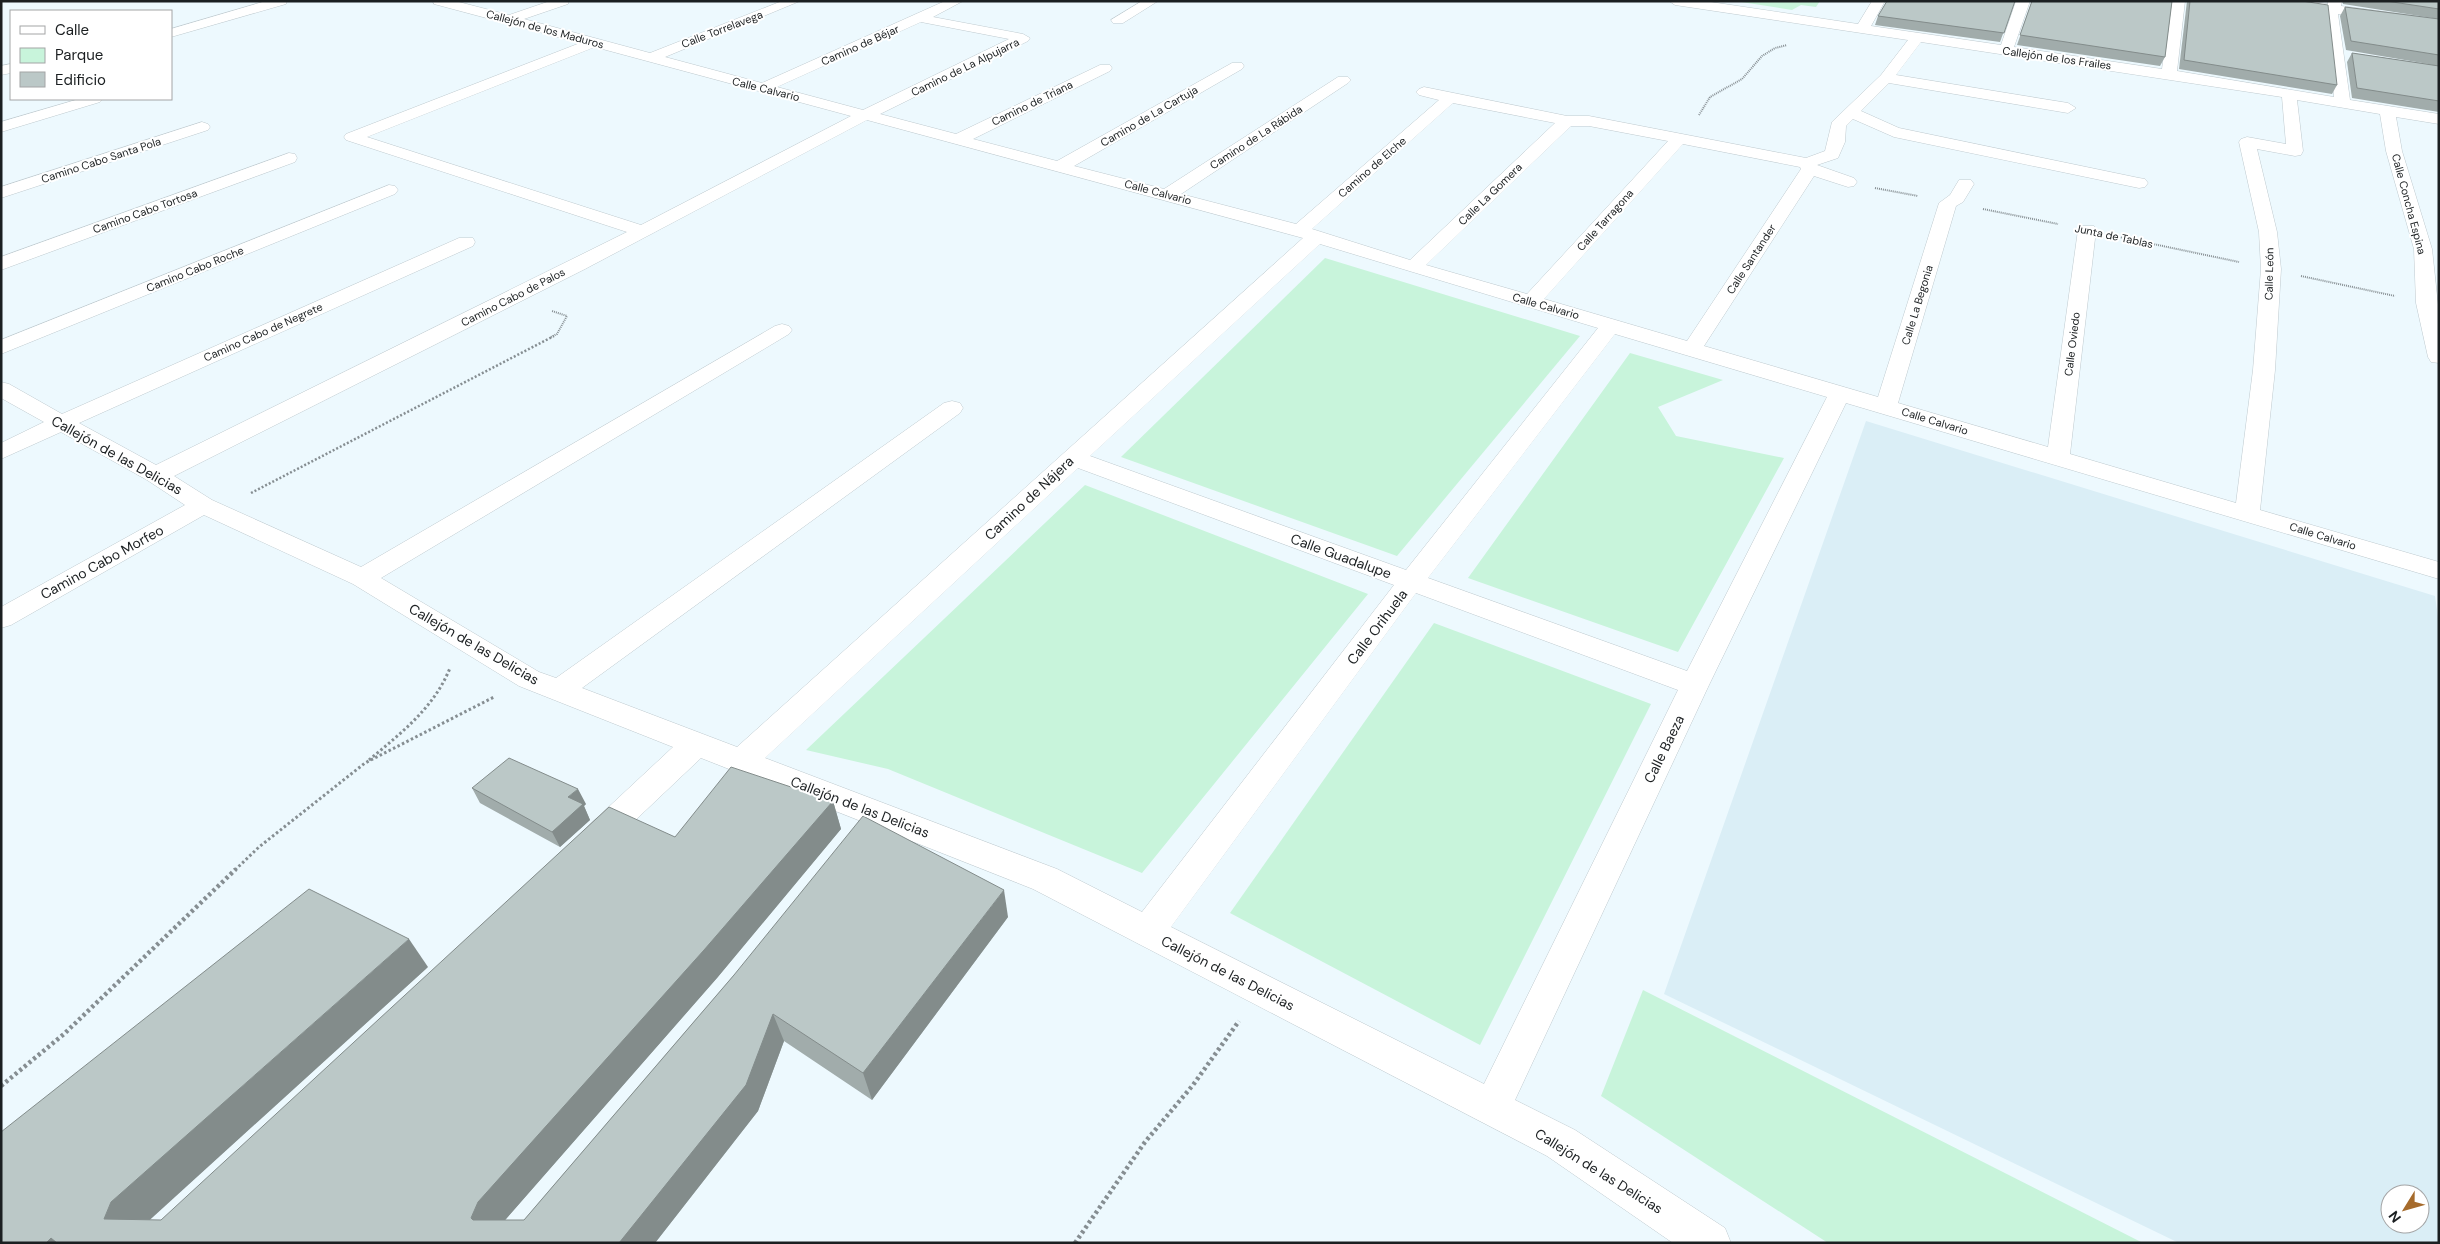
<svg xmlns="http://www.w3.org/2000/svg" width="2440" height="1244" font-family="'DM Sans',sans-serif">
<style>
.built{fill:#daeef6;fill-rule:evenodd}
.green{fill:#c8f4db}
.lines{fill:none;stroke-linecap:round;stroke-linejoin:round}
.minor-casing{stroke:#bfcacf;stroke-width:1}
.path-far3{stroke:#868e92;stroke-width:2;stroke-dasharray:1 1;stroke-linecap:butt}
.path-far2{stroke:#868e92;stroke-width:2.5;stroke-dasharray:2 2;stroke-linecap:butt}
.path-far1{stroke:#868e92;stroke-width:3;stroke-dasharray:2.5 2.5;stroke-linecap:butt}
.path{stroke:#868e92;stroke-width:4.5;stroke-dasharray:3 3;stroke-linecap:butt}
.minor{fill:#fff;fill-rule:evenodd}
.wall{fill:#a1acab}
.shaded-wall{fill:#838c8b}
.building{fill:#bbc8c7;stroke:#838c8b}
.labels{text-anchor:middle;stroke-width:4;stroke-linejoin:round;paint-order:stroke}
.far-street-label{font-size:11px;fill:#1b1f21;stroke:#fff}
.street-label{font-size:14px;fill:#1b1f21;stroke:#fff}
</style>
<rect width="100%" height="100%" fill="#edf9fe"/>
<path class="built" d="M1866,421l569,175 4,28v619h-260l-515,-249zM2390,1194h30v30h-30z"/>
<g class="green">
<polygon points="1735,1 1820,1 1816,7 1801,5 1792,10"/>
<polygon points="1325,258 1580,336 1397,556 1121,457"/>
<polygon points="1630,353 1723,380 1658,407 1676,436 1784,458 1678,652 1468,578"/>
<polygon points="1085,485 1368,594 1142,873 888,769 806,750"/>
<polygon points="1434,623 1651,704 1480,1045 1230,913"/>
<polygon points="1643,990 2143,1243 1828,1243 1601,1096"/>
</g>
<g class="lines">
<g class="minor-casing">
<g id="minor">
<polygon points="266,1 287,1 286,4 171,37 171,29"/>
<path d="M433,1h22l54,14 41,-14h19l-1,3 -44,15 126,34 132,-52h18l-135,56 97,26 183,-82h18l-30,16 90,17 7,4 -2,3 -148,73 76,20 144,-69h10l2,3 -2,3 -137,68 84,22 175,-98h10l2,3 -2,3 -168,97 90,23 174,-112h10l3,3 -3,3 -167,111 115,30 143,-124 -20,-5 -3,-3 3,-3 5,-2 143,29h22l217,42 19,-7 7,-29 49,-47 27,-35 -233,-35 -6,-4h35l154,23 14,-23h13l-14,25 130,19 15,-44h14l-16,46 148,22 9,-68h14l-8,70 157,26 -9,-85 -50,-7 -6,-4h38l21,3v-3h14l-1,5 98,13v8l-101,-13 12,86 89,14v10l-43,-7 6,34 30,98 7,65v49l-8,-1 -3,-5 -12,-54 -2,-54 -28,-98 -6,-37 -83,-14 6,51 -2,4 -6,1 -38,-7 20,83 4,37 -6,101 -15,140 179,52v17l-593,-176 -137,282 -194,415 60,30 150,98 6,15h-58l-126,-87 -514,-267 -332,-131 -94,89 -11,4 -11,-4 -5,-9 5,-9 88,-82 -154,-61 -166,-102 -149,-69 -193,110 -10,3v-21l184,-102 -38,-25 -86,-48 -60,27v-16l43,-21 -43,-24v-16l8,2 53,30 397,-176h14l2,4 -2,4 -394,177 77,42 471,-233 -281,-92 -2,-3 2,-3 234,-91 -146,-39zM921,22l88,17 -146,71 -86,-23zM1921,42l361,55 4,47 -39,-7 -6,2 -2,3 20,90 2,37 -8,101 -17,133 -166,-49 26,-224 -2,-4h-14l-2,4 -30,217 -150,-44 58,-197 7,-4 11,-18 -3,-4h-12l-9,15 -11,8 -61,194 -174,-51 110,-170 34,11 6,-1 3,-4 -3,-4 -37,-13 21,-7 7,-16 1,-16 7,-7 41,18 245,51 6,-1 3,-4 -3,-4 -6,-1 -240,-50 -38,-17 28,-28 179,30 8,-5 -8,-5 -172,-28zM595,47l256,69 -210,109 -274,-88zM1453,103l102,20 -145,137 -98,-31zM867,120l436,118 -566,509 -155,-59 378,-275 3,-5 -3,-5 -8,-2 -8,2 -388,275 -17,-6 -158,-94 408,-244 3,-4 -3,-4 -7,-2 -7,2 -414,241 -149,-67 -38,-24 411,-207zM1571,126h18l79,15 -141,153 -101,-29zM1683,144l117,23 1,2 -114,172 -143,-42zM1320,244l278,84 -192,242 -316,-114zM1615,334l212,63 -140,274 -259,-93zM1078,468l316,117 -252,327 -85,-43 -292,-111zM1416,593l262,97 -194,394 -313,-157z"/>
<polygon points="1142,1 1158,1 1123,23 1113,23 1111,20"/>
<polygon points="11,64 11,73 1,75 1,66"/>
<polygon points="79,99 103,99 100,102 1,132 1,122"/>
<polygon points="202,122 208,124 210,127 208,130 1,198 1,187"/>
<polygon points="289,153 295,154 297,158 295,162 1,270 1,257"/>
<polygon points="389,185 395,186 398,190 395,194 1,354 1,340"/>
</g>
</g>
<g class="path-far3">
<polyline points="1699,115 1710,97 1742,79 1762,56 1775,48 1787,45"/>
<polyline points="1875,188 1918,196"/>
<polyline points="1983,209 2058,224"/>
<polyline points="2115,236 2239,262"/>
<polyline points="2301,276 2395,296"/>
<polyline points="551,337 557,334 567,316 552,311"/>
</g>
<polyline class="path-far2" points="251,493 554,336"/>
<g class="path-far1">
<path d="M369,760c32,-27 65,-52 81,-92"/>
<polyline points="235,870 259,847 365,763 494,697"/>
</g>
<g class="path">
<polyline points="1,1086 64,1034 236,869"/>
<polyline points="1075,1243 1145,1142 1193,1085 1239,1021"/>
</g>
<use href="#minor" class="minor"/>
</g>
<g class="wall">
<polygon points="2015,1 2000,42 1875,25 1878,16"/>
<polygon points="2032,1 2172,1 2165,57 2160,66 2017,45"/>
<polygon points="2187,1 2302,1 2337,85 2332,94 2179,69"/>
<polygon points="2342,1 2439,1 2439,19 2343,4"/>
<polygon points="2345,7 2439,19 2439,112 2352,98 2347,62 2352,53 2434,65 2346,50 2340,16"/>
<polygon points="472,788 586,804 584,806 590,820 560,847 480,803"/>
<polygon points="833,801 841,829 717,978 505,1220 524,1220 734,975 1008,917 872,1100 784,1041 758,1111 655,1243 1,1243 428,967 149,1220 161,1220 675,837"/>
</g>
<g class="shaded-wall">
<polygon points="578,789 586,804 584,806 590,820 560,847 552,832 568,797"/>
<polygon points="833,801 841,829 717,978 499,1227 492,1242 471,1218 478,1202"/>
<polygon points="1004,890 1008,917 872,1100 863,1073"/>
<polygon points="409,939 428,967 142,1227 104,1219 111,1202"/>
<polygon points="773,1014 784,1041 758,1111 655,1243 619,1243"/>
<polygon points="51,1238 58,1243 46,1243"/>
</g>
<g class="building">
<polygon points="1887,1 2015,1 2004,33 1878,16"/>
<polygon points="2032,1 2172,1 2165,57 2020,35"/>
<polygon points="2190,1 2302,1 2328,5 2337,85 2184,60"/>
<polygon points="2386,1 2439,1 2439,9"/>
<polygon points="2345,7 2439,19 2439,55 2351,41"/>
<polygon points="2352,53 2439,66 2439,101 2357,88"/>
<polygon points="509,758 578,789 568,797 583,804 552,832 472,788"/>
<polygon points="731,767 833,801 704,950 478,1202 471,1218 473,1220 524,1220 734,975 863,816 1004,890 863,1073 773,1014 746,1085 619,1243 57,1243 51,1238 46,1243 1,1243 1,1132 309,889 409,939 111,1202 104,1219 161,1220 609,807 675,837"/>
</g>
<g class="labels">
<g class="far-street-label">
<text transform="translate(545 29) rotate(15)" y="4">Callejón de los Maduros</text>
<text transform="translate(722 29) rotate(-21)" y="4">Calle Torrelavega</text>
<text transform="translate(860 45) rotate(-24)" y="4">Camino de Béjar</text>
<text transform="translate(2057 58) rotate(8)" y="4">Callejón de los Frailes</text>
<text transform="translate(965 67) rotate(-26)" y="4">Camino de La Alpujarra</text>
<text transform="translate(766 89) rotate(14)" y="4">Calle Calvario</text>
<text transform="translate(1032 103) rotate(-26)" y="4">Camino de Triana</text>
<text transform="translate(1149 116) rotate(-30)" y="4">Camino de La Cartuja</text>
<text transform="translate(1256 137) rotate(-33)" y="4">Camino de La Rábida</text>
<text transform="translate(101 160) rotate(-18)" y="4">Camino Cabo Santa Pola</text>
<text transform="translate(1372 167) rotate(-41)" y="4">Camino de Elche</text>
<text transform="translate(1158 192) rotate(15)" y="4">Calle Calvario</text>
<text transform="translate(1490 194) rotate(-44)" y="4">Calle La Gomera</text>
<text transform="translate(2409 204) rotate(75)" y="4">Calle Concha Espina</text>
<text transform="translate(145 211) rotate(-20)" y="4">Camino Cabo Tortosa</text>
<text transform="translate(1605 220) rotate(-48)" y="4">Calle Tarragona</text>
<text transform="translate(2114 236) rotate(12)" y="4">Junta de Tablas</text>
<text transform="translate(1751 259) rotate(-57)" y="4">Calle Santander</text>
<text transform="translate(195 269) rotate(-22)" y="4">Camino Cabo Roche</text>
<text transform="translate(2269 274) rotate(-89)" y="4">Calle León</text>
<text transform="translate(513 297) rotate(-27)" y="4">Camino Cabo de Palos</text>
<text transform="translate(1917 305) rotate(-73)" y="4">Calle La Begonia</text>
<text transform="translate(1546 306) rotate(16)" y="4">Calle Calvario</text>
<text transform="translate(263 332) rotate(-24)" y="4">Camino Cabo de Negrete</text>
<text transform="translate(2072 344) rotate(-83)" y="4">Calle Oviedo</text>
<text transform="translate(1935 421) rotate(17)" y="4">Calle Calvario</text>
<text transform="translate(2323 536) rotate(17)" y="4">Calle Calvario</text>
</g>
<g class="street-label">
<text transform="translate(117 455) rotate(29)" y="5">Callejón de las Delicias</text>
<text transform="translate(1029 498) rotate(-43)" y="5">Camino de Nájera</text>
<text transform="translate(1341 556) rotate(20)" y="5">Calle Guadalupe</text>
<text transform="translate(102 562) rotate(-29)" y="5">Camino Cabo Morfeo</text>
<text transform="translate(1377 627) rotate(-53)" y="5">Calle Orihuela</text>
<text transform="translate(474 644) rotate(30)" y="5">Callejón de las Delicias</text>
<text transform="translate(1664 749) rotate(-64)" y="5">Calle Baeza</text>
<text transform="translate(860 807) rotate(21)" y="5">Callejón de las Delicias</text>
<text transform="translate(1228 973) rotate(27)" y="5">Callejón de las Delicias</text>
<text transform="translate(1599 1171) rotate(32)" y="5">Callejón de las Delicias</text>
</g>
</g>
<rect width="2440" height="1244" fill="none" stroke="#1b1f21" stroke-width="5"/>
<rect x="10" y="10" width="162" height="90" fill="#ffffff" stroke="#a4a5a6"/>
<rect x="20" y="26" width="25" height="8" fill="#ffffff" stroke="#a4a5a6"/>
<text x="55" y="35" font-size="15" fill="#1b1f21">Calle</text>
<rect x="20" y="48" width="25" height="15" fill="#c8f4db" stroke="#a4a5a6"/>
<text x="55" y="60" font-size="15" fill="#1b1f21">Parque</text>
<rect x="20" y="72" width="25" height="15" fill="#bbc8c7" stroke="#a4a5a6"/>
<text x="55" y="85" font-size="15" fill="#1b1f21">Edificio</text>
<g transform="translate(2405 1209) rotate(233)"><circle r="24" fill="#ffffff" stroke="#a4a5a6"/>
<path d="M0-4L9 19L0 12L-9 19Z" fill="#a66b2c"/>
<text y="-8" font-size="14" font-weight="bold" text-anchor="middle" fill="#1b1f21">N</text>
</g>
</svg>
